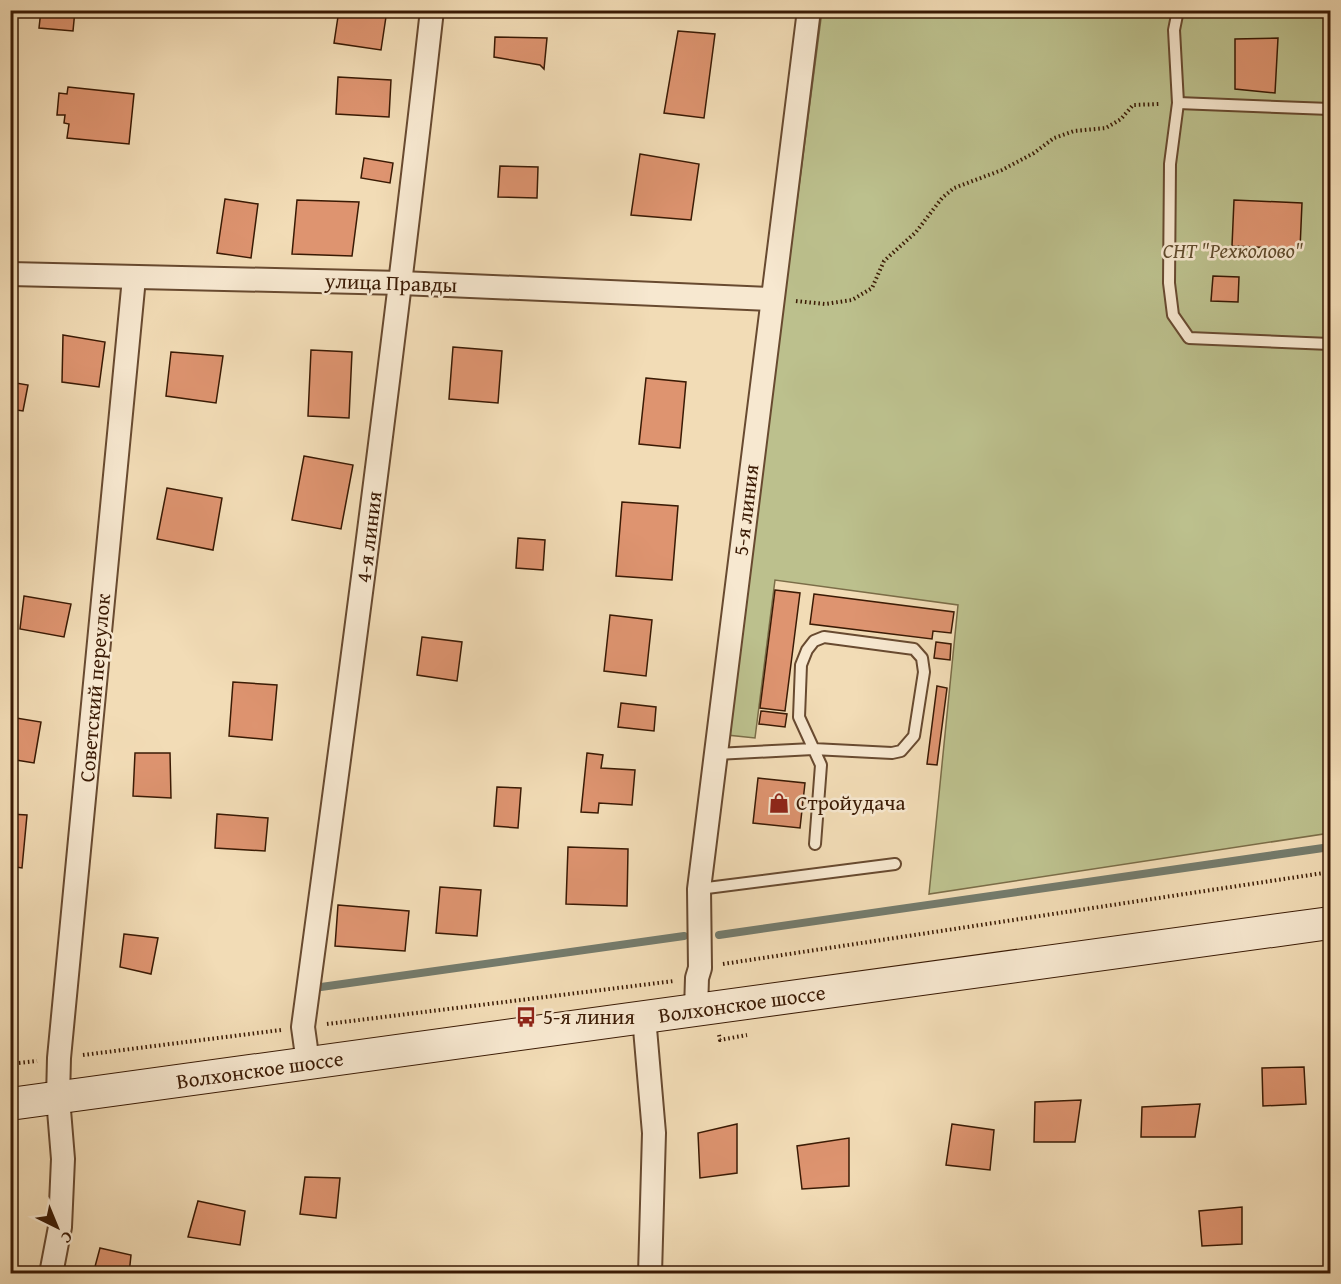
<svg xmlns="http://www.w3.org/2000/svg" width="1341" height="1284" font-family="'Gentium Book Plus',serif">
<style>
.green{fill:#bcc08d;stroke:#7b6d48;stroke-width:1.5}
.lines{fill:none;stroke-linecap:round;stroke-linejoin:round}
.stream{stroke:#747b6c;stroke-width:8}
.building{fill:#de9470;stroke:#3a1a04;stroke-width:1.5}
.service-casing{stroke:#684a30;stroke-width:14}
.minor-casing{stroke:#684a30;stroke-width:26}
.secondary-casing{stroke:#3a1a04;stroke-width:34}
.path{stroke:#3a1a04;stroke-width:4;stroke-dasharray:1.5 3;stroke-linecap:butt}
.service{stroke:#f7e8d0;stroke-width:10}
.minor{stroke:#f7e8d0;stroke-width:22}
.secondary{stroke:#f7e8d0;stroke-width:32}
.labels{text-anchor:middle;stroke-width:5;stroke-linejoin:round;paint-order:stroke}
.park-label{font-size:21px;font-style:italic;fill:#614c2d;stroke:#f7e8d0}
.street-label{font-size:21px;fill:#3a1a04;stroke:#f7e8d0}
.poi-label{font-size:21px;fill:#3a1a04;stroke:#f7e8d0;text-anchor:start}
</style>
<rect width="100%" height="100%" fill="#f2dcb6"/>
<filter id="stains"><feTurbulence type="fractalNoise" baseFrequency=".00333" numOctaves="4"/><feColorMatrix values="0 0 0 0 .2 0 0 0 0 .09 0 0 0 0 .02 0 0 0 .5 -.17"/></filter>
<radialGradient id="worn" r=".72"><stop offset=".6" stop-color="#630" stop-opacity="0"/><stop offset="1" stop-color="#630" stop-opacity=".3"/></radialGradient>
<polygon class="green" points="822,11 1330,11 1330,833 929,894 958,605 775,580 755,738 727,735"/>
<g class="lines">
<g class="stream">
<polyline points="719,935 1330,847"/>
<polyline points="321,987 684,936"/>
</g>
</g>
<g class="building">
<polygon points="41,10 75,10 73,31 39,28"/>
<polygon points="339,10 387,10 381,50 334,43"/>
<polygon points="678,31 715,34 704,118 664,113"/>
<polygon points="495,37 547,38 544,69 540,65 494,57"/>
<polygon points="1278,38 1275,93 1235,89 1235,39"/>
<polygon points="338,77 391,80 389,117 336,114"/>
<polygon points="68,87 134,94 129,144 67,138 69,124 64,123 65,115 57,115 59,93 67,94"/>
<polygon points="1326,138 1330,138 1330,185 1325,185"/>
<polygon points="640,154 699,164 691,220 631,215"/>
<polygon points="364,158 393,163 390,183 361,178"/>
<polygon points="500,166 538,167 537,198 498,197"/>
<polygon points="225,199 258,204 251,258 217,253"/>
<polygon points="297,200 359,202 352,256 292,254"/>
<polygon points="1234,200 1302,203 1300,249 1232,246"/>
<polygon points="1213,276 1239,277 1238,302 1211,301"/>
<polygon points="63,335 105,342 99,387 62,382"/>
<polygon points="453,347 502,351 498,403 449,399"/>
<polygon points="311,350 352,352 349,418 308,416"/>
<polygon points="171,352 223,356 216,403 166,396"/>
<polygon points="646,378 686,382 680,448 639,444"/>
<polygon points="10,382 28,385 23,411 10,409"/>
<polygon points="304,456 353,465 341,529 292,520"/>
<polygon points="167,488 222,498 213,550 157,539"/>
<polygon points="622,502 678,506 672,580 616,576"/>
<polygon points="518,538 545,540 543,570 516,568"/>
<polygon points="775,590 800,593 785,711 760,708"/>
<polygon points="814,594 954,612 951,633 933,631 932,639 810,624"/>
<polygon points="24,596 71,604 64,637 20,629"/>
<polygon points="610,615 652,620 646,676 604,671"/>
<polygon points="422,637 462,642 457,681 417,675"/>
<polygon points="936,642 951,644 950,660 934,658"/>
<polygon points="233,682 277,685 272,740 229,736"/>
<polygon points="937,686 947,688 937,765 927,764"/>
<polygon points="621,703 656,707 654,731 618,727"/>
<polygon points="761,711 787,714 785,727 759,724"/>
<polygon points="10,717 41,722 34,763 10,759"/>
<polygon points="135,753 170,753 171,798 133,796"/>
<polygon points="587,753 603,755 601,768 635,770 632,805 599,803 598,813 581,812"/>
<polygon points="758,778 805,783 800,828 753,823"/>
<polygon points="497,787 521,788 518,828 494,826"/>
<polygon points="10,814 27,815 22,868 10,866"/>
<polygon points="217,814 268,818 265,851 215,848"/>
<polygon points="568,847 628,849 627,906 566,904"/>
<polygon points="440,887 481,890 477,936 436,933"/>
<polygon points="338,905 409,911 405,951 335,946"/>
<polygon points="124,934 158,938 151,974 120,967"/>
<polygon points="1304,1067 1306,1104 1263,1106 1262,1068"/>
<polygon points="1081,1100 1075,1142 1034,1142 1035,1102"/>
<polygon points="1200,1104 1195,1137 1141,1137 1142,1107"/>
<polygon points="737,1124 737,1173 700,1178 698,1133"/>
<polygon points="952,1124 994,1130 990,1170 946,1165"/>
<polygon points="849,1138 849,1186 802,1189 797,1146"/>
<polygon points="305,1177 340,1178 336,1218 300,1214"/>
<polygon points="198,1201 245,1211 240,1245 188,1237"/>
<polygon points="1242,1207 1242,1244 1202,1246 1199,1211"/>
<polygon points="100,1248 131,1255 129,1274 93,1274"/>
</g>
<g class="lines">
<g class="service-casing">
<g id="service">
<polyline points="1178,10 1174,30 1178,103 1170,164 1169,283 1173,315 1189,338 1330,344"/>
<polyline points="1178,103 1330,109"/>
<polyline points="716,754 813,749 892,753 901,751 914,736 924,672 922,658 914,649 824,637 814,641 807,650 801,665 799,717 821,765 815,844"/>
<polyline points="699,889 895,864"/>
</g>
</g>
<g class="minor-casing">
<g id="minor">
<polyline points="10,274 401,283 772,299"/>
<polyline points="696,1010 697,978 700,968 699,889 809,10"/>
<polyline points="644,1017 654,1133 650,1274"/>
<path d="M308,1063l-5,-36c46,-339 91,-677 129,-1017"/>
<polyline points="51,1274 60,1227 63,1159 58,1098 59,1058 134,278"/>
</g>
</g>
<g class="secondary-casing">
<polyline id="secondary" points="10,1104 1330,923"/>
</g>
<g class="path">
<polyline points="796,301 825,304 852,300 872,288 884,261 916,232 942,198 954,188 1002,170 1034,153 1054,138 1074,131 1106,128 1121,119 1133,105 1160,104"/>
<polyline points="723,964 1330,872"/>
<polyline points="327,1024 674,981"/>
<polyline points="719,1035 720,1040 747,1035"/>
<polyline points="83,1055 281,1030"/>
<polyline points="10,1064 37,1061"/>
</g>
<use href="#service" class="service"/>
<use href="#minor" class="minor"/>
<use href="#secondary" class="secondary"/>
</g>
<defs>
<g id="shop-bare" transform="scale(1.62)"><path d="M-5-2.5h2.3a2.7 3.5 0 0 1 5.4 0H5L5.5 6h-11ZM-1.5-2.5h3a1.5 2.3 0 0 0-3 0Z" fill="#8f2418" stroke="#f7e8d0" stroke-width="2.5" paint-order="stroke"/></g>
<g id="bus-bare" transform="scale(1.62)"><path d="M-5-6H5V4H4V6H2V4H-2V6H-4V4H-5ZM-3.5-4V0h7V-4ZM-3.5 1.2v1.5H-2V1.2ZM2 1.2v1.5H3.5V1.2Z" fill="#8f2418" stroke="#f7e8d0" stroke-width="2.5" paint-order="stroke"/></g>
</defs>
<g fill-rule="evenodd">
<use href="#shop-bare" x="779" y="803"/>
<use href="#bus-bare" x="526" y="1017"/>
</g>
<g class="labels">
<g class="park-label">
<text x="1233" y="258">СНТ "Рехколово"</text>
</g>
<g class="street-label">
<text transform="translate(391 283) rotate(2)" y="7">улица Правды</text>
<text transform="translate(746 510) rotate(-83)" y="7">5-я линия</text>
<text transform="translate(369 537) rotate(-83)" y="7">4-я линия</text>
<text transform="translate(95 688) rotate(-85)" y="7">Советский переулок</text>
<text transform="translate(742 1004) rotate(-8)" y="7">Волхонское шоссе</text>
<text transform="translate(260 1070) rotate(-8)" y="7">Волхонское шоссе</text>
</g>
<g class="poi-label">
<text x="796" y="810">Стройудача</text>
<text x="543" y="1024">5-я линия</text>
</g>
</g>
<rect width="1341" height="1284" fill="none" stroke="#f2dcb6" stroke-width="36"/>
<rect x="12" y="12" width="1317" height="1260" fill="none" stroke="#3a1a04" stroke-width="3"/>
<rect x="18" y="18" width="1305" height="1248" fill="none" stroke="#3a1a04" stroke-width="1.5"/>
<g transform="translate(57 1227) rotate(137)" stroke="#f7e8d0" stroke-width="4.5" paint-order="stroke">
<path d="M0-4.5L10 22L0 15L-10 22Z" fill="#3a1a04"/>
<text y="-9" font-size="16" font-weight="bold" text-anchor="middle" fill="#3a1a04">С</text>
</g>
<rect width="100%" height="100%" filter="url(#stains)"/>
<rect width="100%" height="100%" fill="url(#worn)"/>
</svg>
